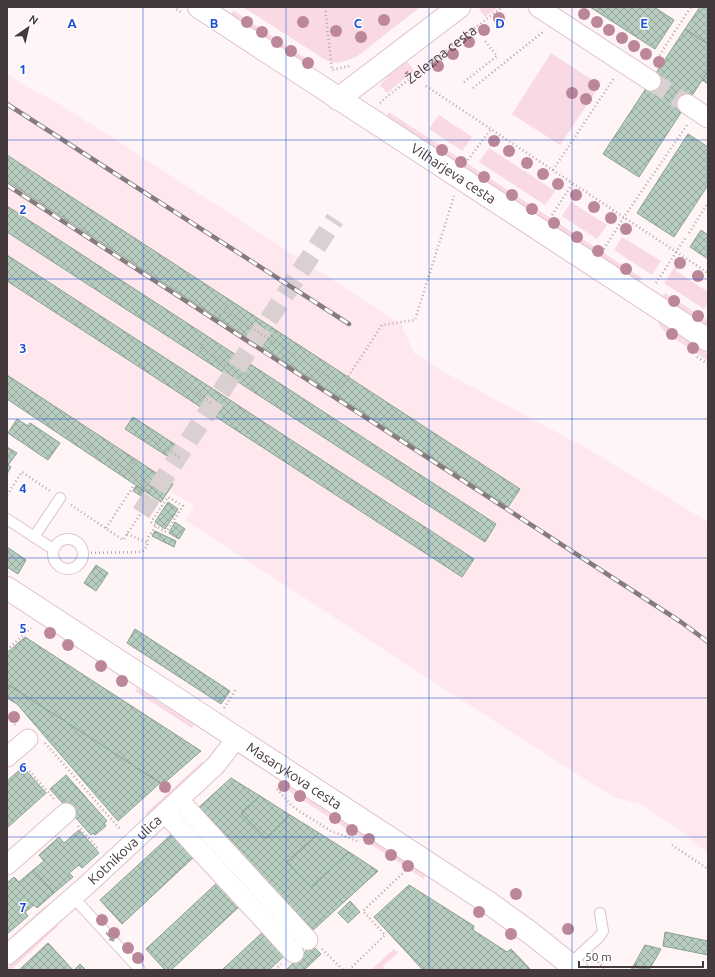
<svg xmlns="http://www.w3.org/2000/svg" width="715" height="977" font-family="Ubuntu,sans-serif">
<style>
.built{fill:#fee8ee}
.green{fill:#f9dae2}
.building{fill:url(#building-cross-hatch);stroke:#89a092}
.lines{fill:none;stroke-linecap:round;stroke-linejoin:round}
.street-tunnel{stroke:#dacfd1;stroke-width:19;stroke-dasharray:19 10;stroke-linecap:butt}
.lane-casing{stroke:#dec2c9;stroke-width:12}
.street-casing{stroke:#dec2c9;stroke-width:21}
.secondary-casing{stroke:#dec2c9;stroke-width:24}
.primary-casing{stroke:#dec2c9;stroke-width:24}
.path{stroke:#b4a9ab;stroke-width:2.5;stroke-dasharray:1 3;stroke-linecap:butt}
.lane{stroke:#fff;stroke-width:10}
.street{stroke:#fff;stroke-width:19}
.secondary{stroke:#fff;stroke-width:22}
.primary{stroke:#fff;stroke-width:22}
.rail-casing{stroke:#867b7d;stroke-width:4.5}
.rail{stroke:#fff;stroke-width:3;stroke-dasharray:9;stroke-linecap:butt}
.tree{fill:#bc8799}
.oneway{fill:#a29c9e}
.grid{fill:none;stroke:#1d4ed8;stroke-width:1;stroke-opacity:0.55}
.labels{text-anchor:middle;stroke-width:3;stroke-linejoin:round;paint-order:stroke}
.street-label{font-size:14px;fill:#44393c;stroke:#fff}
.grid-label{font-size:13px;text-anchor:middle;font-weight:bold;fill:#1d4ed8;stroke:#fff;stroke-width:3;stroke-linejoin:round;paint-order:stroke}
</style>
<defs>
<pattern id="building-cross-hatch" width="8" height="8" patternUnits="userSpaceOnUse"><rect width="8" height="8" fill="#b6cdbf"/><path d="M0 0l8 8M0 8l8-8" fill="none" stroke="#96a79c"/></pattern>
</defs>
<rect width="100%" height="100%" fill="#fff4f6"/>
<polygon class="built" points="7,74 27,87 58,103 401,324 414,353 446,373 588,449 708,522 708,853 675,827 641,804 613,797 424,676 185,520 194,506 169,490 161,502 7,400"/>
<g class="green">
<path d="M243,7h177l-61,48c-11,6 -23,11 -35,4z"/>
<polygon points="478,7 498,7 485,17"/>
<polygon points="234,11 314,64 311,68 230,14"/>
<polygon points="551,53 600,85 560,145 512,114"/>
<polygon points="407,61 414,71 387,93 380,85 390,74"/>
<polygon points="389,112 642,278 639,282 387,116"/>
<polygon points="439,115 472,137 462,151 429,129"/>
<polygon points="489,148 555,191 545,205 479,162"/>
<polygon points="571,202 607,225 597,239 562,216"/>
<polygon points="622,237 661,261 652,275 614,250"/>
<polygon points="675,267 677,268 676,271 708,292 708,303 704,309 664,283"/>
<polygon points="665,293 708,321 708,327 662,297"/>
<polygon points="658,321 708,354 708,361 665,332 661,328"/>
<polygon points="137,688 194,725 192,728 135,691"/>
<polygon points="202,762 204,765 149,817 145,814"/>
<polygon points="280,781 425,875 424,879 278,784"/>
<polygon points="45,906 48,910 7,947 7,941"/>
<polygon points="56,923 58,926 11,970 7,970 7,968"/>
<polygon points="394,949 398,953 383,966 386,970 371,970"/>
</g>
<g class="building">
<polygon points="590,7 654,7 674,20 655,49"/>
<polygon points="700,7 708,7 708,44 685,29"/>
<polygon points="685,29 708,44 708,71 639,177 603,154"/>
<polygon points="708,71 708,84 702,80"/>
<polygon points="688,134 708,147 708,185 674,237 637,213"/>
<polygon points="7,155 520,489 508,507 7,181"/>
<polygon points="7,206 496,524 485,542 7,232"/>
<polygon points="701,230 708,235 708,259 690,247"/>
<polygon points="7,255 474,559 462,577 7,281"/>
<polygon points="7,375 173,484 161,502 7,399"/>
<polygon points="133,417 182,449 175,461 125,429"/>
<polygon points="17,419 28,426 30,423 60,443 48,460 8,433"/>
<polygon points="7,447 17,453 8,465 11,467 7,474"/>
<polygon points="136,486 144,491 141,496 133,491"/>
<polygon points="168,502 178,509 165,529 155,522"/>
<polygon points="175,522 185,529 179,539 169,533"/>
<polygon points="155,531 176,541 174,547 152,536"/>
<polygon points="7,547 26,560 18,574 7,567"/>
<polygon points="96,565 108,573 96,591 84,583"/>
<polygon points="135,629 230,691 221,704 127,643"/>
<polygon points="25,637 201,751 163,784 122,759 7,684 7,653"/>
<polygon points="7,684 128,762 160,783 118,821 17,704 7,698"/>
<polygon points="23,767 46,793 7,828 7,781"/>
<polygon points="66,775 107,821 104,823 106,826 95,835 93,833 91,835 50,789"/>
<polygon points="231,778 260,796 241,813 266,839 290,815 319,833 287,862 311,887 349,852 378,871 312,931 197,809"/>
<polygon points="260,796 290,815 266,839 241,813"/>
<polygon points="79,830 99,853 82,868 79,865 69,873 73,877 54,893 33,870 44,861 39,855 59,837 64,843"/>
<polygon points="174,832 196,855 122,924 100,900"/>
<polygon points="319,833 349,852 311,887 287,862"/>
<polygon points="33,870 54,893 37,908 34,905 25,912 28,916 7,934 7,883 14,877 19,882"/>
<polygon points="220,880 242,904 171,970 165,970 146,949"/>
<polygon points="409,885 474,926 473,930 507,952 511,949 531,970 423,970 374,917"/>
<polygon points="350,901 360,912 348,923 338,913"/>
<polygon points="265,930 287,953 269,970 222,970"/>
<polygon points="665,932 708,941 708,955 663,946"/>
<polygon points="48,943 73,970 19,970"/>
<polygon points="312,945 321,954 304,970 286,970"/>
<polygon points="645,945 661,949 649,970 634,965"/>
<polygon points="80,964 86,970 74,970"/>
<polygon points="634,965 646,970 631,970"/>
</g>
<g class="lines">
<g class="street-tunnel">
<polyline points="651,81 687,104"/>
<polyline points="141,513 335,219"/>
</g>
<g class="lane-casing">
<g id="lane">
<polyline points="7,519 53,549"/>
<polyline points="34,537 60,498"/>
<circle cx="68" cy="554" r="15"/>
<polyline points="73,897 140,970"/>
<polyline points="570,964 600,936 603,931 600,913"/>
</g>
</g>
<g class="street-casing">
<g id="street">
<polyline points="538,7 651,81"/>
<polyline points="687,104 708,118"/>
<polyline points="7,757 28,739"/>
<polyline points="179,800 308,940"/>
<polyline points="165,813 294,953"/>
<polyline points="7,865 66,813"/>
<path id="s2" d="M7,955l82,-72 127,-118 20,-26"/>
</g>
</g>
<g class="secondary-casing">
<g id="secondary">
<path id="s3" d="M199,7l509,333"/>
<polyline points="338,99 459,7"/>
</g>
</g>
<g class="primary-casing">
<g id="primary">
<path id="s4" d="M7,588l482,315 43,31 45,36"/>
</g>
</g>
<g class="path">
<polyline points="173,7 181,12"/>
<polyline points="325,7 332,70 349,66"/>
<polyline points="655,62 691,7"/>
<polyline points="464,82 497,56 485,41"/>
<polyline points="426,86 708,273"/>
<polyline points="473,88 544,31"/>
<path id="s1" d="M380,103l9,-8 113,-88"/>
<polyline points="468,160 491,129"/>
<polyline points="553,170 614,78"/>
<polyline points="552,215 573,183"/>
<polyline points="689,233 708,203"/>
<polyline points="604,249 624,217 687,125"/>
<polyline points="656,283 686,237"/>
<polyline points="224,310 342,386 382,325 415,320 454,196"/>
<polyline points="218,318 230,300"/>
<polyline points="201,348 235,371"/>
<polyline points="196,355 208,337"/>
<polyline points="697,357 708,364"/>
<polyline points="180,382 213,404"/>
<polyline points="174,390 187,371"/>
<polyline points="7,392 156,490"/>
<polyline points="148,437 179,457"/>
<polyline points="145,442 153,430"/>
<polyline points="123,477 135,459"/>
<polyline points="7,495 22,472 50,491"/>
<polyline points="71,505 123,540 141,513"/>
<polyline points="106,528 133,487 139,491 142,486 154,494"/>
<polyline points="127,534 148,543"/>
<polyline points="83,553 142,552 147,546 148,537 156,526 166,532 183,506 168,497 151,522 156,526"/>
<polyline points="7,650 31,628"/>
<polyline points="224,708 236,689"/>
<polyline points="7,715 17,727"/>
<polyline points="45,743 120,829"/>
<polyline points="24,765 55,800"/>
<polyline points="277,789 292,806 299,811 331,831 357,841"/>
<polyline points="78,826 98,849"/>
<polyline points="672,845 708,869"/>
<polyline points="322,949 343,970"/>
<polyline points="595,959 606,970"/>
<polyline points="275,970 281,964"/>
<polyline points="349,970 385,935 363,911 405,871"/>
</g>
<use href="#lane" class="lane"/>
<use href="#street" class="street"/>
<use href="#secondary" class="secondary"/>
<use href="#primary" class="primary"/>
<g class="rail-casing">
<g id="rail">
<polyline points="7,104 349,324"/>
<polyline points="7,185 681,622 708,642"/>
</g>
</g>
<use href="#rail" class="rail"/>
</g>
<g class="tree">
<circle cx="584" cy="14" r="6"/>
<circle cx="499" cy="18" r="6"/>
<circle cx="384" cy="20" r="6"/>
<circle cx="247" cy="22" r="6"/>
<circle cx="303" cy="22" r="6"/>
<circle cx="597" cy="22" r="6"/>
<circle cx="484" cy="30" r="6"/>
<circle cx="609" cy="30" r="6"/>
<circle cx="336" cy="31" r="6"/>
<circle cx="262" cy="32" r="6"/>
<circle cx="361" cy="37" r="6"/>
<circle cx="622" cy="38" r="6"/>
<circle cx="277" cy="42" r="6"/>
<circle cx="469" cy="42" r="6"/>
<circle cx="634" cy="46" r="6"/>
<circle cx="291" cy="51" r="6"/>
<circle cx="453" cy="54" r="6"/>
<circle cx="646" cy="54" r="6"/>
<circle cx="659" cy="62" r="6"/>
<circle cx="308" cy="63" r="6"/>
<circle cx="438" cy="66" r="6"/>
<circle cx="594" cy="85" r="6"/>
<circle cx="572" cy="93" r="6"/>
<circle cx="586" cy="99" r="6"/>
<circle cx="494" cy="141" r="6"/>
<circle cx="442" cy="150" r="6"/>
<circle cx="509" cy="151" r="6"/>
<circle cx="461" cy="162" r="6"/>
<circle cx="527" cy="163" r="6"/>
<circle cx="543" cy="174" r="6"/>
<circle cx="484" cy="177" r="6"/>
<circle cx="558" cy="184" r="6"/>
<circle cx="512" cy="195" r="6"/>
<circle cx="576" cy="195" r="6"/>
<circle cx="594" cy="207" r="6"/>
<circle cx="532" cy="209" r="6"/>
<circle cx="611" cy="218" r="6"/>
<circle cx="554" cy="223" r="6"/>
<circle cx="626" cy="229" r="6"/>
<circle cx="577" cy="237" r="6"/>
<circle cx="598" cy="251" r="6"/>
<circle cx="680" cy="263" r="6"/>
<circle cx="626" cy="269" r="6"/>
<circle cx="698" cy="276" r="6"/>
<circle cx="674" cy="301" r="6"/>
<circle cx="698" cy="316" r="6"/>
<circle cx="672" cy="334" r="6"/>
<circle cx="693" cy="348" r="6"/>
<circle cx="50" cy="633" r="6"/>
<circle cx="68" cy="645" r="6"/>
<circle cx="101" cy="666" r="6"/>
<circle cx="122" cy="681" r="6"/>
<circle cx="14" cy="717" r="6"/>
<circle cx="284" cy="786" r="6"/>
<circle cx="165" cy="787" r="6"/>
<circle cx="300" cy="796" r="6"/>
<circle cx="335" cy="818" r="6"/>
<circle cx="352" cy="830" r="6"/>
<circle cx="369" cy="839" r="6"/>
<circle cx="391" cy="855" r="6"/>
<circle cx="408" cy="866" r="6"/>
<circle cx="516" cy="894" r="6"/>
<circle cx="479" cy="912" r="6"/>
<circle cx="102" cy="920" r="6"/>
<circle cx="568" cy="929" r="6"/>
<circle cx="114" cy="933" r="6"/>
<circle cx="511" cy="934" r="6"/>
<circle cx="128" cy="948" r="6"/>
<circle cx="138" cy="958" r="6"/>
</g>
<defs><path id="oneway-solid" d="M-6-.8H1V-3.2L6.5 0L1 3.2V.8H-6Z"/></defs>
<use class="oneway" href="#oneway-solid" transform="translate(110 937) rotate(47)"/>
<path class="grid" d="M143,7v963M286,7v963M429,7v963M572,7v963M7,140h701M7,279h701M7,419h701M7,558h701M7,698h701M7,837h701"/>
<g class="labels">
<g class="street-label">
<text dy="5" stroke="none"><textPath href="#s1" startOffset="78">Železna cesta</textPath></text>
<text dy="5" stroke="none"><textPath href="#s3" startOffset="304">Vilharjeva cesta</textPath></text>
<text dy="5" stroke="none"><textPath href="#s4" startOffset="343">Masarykova cesta</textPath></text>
<text dy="5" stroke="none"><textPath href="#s2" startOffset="158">Kotnikova ulica</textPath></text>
</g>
</g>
<g class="grid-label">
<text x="72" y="28">A</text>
<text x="214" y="28">B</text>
<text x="358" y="28">C</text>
<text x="500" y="28">D</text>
<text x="644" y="28">E</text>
<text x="23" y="74">1</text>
<text x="23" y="214">2</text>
<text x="23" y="353">3</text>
<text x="23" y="493">4</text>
<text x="23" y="633">5</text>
<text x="23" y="772">6</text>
<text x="23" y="912">7</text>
</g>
<rect width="715" height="977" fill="none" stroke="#44393c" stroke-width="16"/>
<g transform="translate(28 28) rotate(34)" stroke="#ffffff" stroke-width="3" paint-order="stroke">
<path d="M0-3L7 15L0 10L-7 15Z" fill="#44393c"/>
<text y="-6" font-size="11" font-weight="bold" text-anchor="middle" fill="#44393c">N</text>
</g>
<path d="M579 961v6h124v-6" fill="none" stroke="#44393c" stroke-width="2"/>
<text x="585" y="961" font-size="12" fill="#44393c" stroke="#ffffff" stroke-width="3" paint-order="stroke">50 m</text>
</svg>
